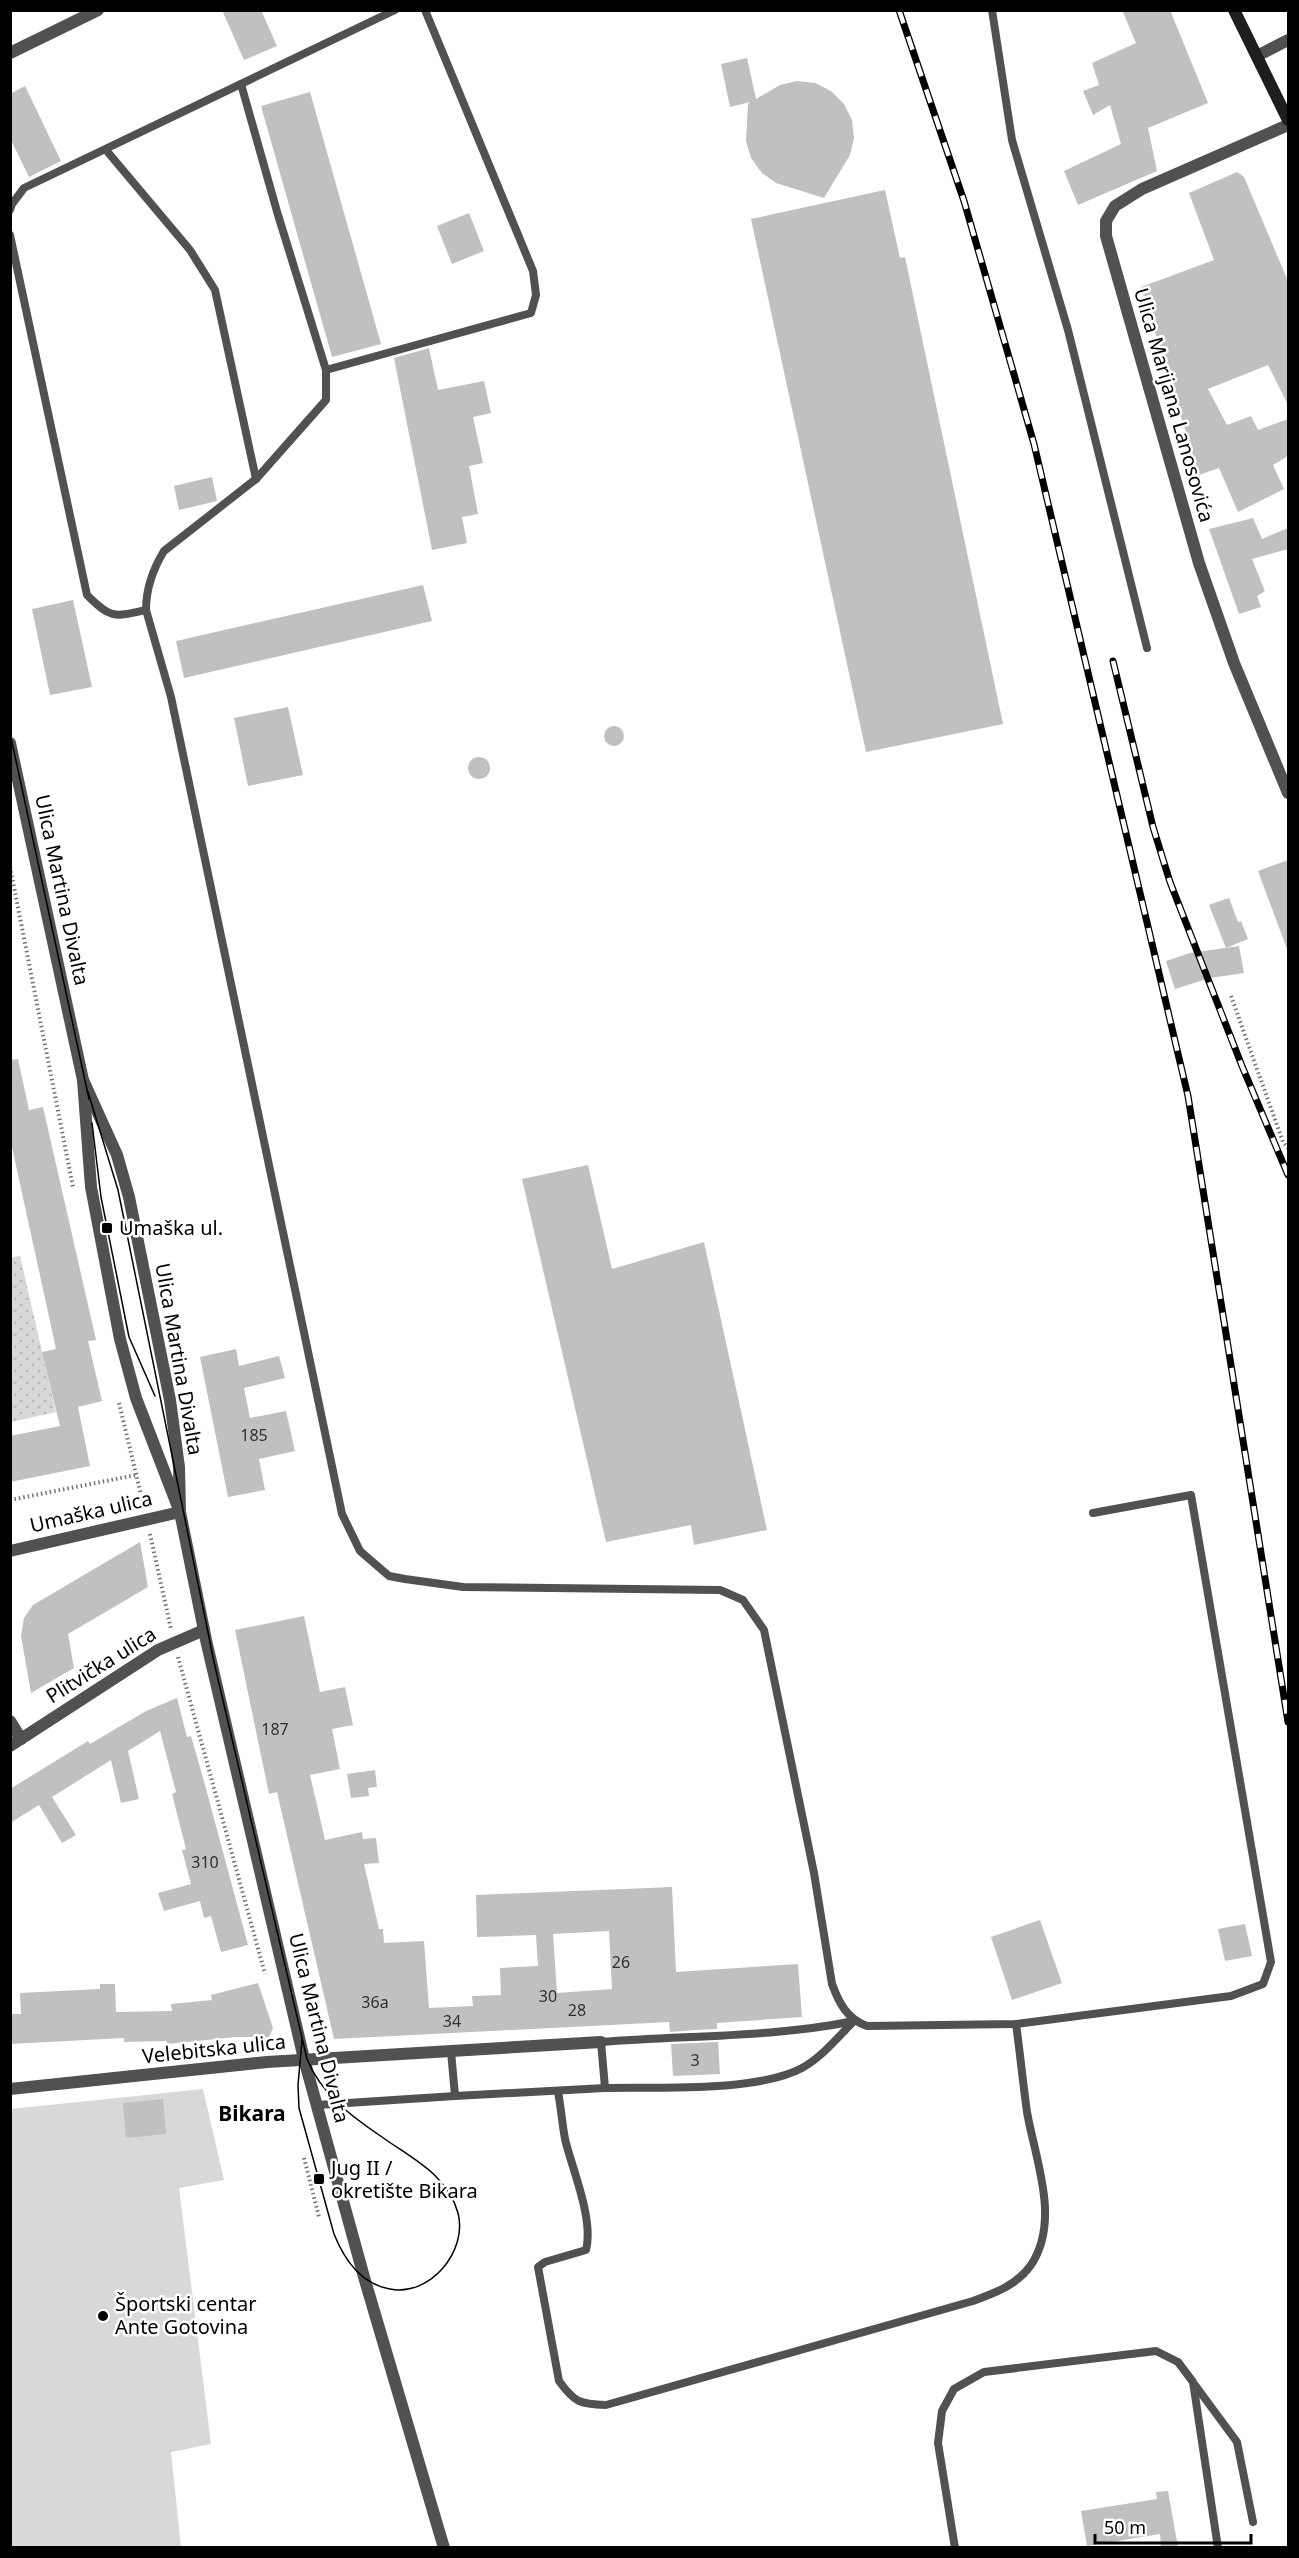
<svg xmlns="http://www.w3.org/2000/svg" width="1299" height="2558" font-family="'Noto Sans',sans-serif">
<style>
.grass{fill:url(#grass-dots)}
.garden{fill:#d8d8d8}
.building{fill:#c0c0c0;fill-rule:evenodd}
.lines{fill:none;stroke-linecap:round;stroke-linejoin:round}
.path{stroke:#737373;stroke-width:4;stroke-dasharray:1.5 3;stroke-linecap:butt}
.service{stroke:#515151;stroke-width:8}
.minor{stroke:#515151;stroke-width:12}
.tertiary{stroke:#515151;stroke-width:12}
.secondary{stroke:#1e1e1e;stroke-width:12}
.tram{stroke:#000;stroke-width:1.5}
.rail-casing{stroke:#000;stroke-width:7}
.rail{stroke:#fff;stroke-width:4.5;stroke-dasharray:14;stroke-linecap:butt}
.poi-dot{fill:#000;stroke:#fff;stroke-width:2}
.labels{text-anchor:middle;stroke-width:5;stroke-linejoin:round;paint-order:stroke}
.number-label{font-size:16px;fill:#303030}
.street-label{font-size:20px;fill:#000;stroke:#fff}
.poi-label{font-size:20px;fill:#000;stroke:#fff;text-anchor:start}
.neighbourhood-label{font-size:21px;font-weight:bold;fill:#000;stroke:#fff}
</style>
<defs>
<pattern id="grass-dots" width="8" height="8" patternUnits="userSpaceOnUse" patternTransform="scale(1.5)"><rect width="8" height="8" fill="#d8d8d8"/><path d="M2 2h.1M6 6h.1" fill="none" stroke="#b8b8b8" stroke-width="1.8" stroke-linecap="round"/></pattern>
</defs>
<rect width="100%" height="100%" fill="#fff"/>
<polygon class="grass" points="20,1256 56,1412 11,1422 10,1258"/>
<polygon class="garden" points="203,2089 224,2180 179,2188 211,2444 171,2452 181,2547 11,2547 11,2109"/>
<g class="building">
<polygon points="222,10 261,10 277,46 244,60"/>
<polygon points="1122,10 1170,10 1208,103 1148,128 1157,171 1078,205 1064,171 1121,144 1110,105 1093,115 1083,91 1099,85 1092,63 1136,43"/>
<polygon points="747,58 756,99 780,85 797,81 815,83 831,91 844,104 852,120 854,138 850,155 824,198 776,183 762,173 751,158 746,141 748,104 750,102 730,107 721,64"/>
<polygon points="25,86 61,161 29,177 10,138 10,94"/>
<polygon points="310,92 381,344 332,357 261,106"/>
<polygon points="1237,172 1244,177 1288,281 1288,405 1268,365 1208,389 1227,425 1251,416 1258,430 1288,419 1288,456 1273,465 1284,489 1238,512 1219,468 1199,475 1141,287 1214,260 1189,193"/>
<polygon points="885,190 900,258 905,257 1003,724 866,752 751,219"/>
<polygon points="469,213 484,251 452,264 437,226"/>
<polygon points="429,348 438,390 484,381 491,413 473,417 483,463 469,466 478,514 462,517 467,543 432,550 394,358"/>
<polygon points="212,477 217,501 179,510 174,486"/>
<polygon points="1253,518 1262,539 1288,528 1288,549 1252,559 1265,591 1257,596 1261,607 1239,614 1209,529"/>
<polygon points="423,585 432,621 184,678 176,641"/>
<polygon points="73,600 92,687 50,695 32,609"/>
<polygon points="288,707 303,775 248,786 234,718"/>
<circle cx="614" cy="736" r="10"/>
<circle cx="479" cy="768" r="11"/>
<polygon points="1288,860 1288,948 1287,949 1258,871"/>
<polygon points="1229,898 1238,922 1241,921 1248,939 1226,948 1209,905"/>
<polygon points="1239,946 1244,973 1210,978 1175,989 1166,961 1190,953"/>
<polygon points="18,1059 29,1110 43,1107 96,1340 88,1341 102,1401 78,1407 90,1466 10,1482 10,1436 60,1426 42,1352 56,1349 10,1138 10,1060"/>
<polygon points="588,1165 612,1269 704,1242 767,1530 694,1545 691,1525 606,1542 522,1179"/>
<polygon points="236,1349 239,1366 279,1356 285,1378 244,1388 250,1418 286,1411 295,1451 259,1459 265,1490 228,1497 200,1357"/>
<polygon points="140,1542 148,1587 68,1634 74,1668 31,1693 21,1636 24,1618 33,1605"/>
<path d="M304,1616l16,76 25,-5 8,38 -21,4 8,40 -30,6 15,65 37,-8 1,7 13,-1 3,25 -15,1 15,65h4l1,14 40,-2 5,67 44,-2 -1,-10 29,-1 -1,-27 38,-2 -2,-31 -59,2 -1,-42 196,-8 4,85 122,-8 4,53 -85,6v6l-21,1 -26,2 -1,-10 -335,17 -57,-247 -8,2 -34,-164zM609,1931l3,58 -55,4 -4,-59z"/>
<polygon points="177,1698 187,1737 191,1736 205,1785 248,1945 221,1952 211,1916 204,1918 200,1901 164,1911 158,1893 191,1884 182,1850 186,1849 172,1794 176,1792 160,1731 128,1751 139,1799 121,1803 111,1760 52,1797 76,1835 62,1843 39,1805 10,1823 10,1789 88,1741 90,1744 146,1711"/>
<polygon points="375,1770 377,1787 368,1788 369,1796 351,1798 347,1774"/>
<polygon points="1040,1920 1062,1983 1012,2000 991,1937"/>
<polygon points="1245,1924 1252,1956 1225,1961 1218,1929"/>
<polygon points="258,1983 273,2028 269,2037 236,2037 167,2044 167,2041 124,2042 124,2038 10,2044 10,2014 21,2014 20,1993 100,1989 100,1984 115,1984 116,2012 172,2011 171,2004 212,2000 211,1995"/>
<polygon points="718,2042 720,2074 673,2076 671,2044"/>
<polygon points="163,2099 166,2134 126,2138 123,2103"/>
<polygon points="1168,2491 1178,2547 1161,2547 1160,2534 1087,2546 1081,2511 1157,2499 1156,2492"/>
</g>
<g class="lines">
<g class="path">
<polyline points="10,867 73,1187"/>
<polyline points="1231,996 1283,1142 1288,1148"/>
<polyline points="119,1403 144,1507"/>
<polyline points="10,1500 136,1475"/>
<polyline points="150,1534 171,1629"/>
<polyline points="178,1657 265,1974"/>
<polyline points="304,2158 319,2217"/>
</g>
<g class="service">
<path d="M425,10l108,261 3,24 -5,18 -205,57v30l-70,79 -92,72c-11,18 -18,37 -18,59l25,87 171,817 18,37 29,25 16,3 58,8 257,3 23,10 21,30 50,243 18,111c7,19 15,35 35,42l149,-2 215,-28 32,-12 8,-22 -80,-467 -98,18"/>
<polyline points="992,10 1012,140 1068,330 1147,648"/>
<polyline points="241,84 278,215 326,370"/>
<polyline points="106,150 190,250 215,290 256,479"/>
<polyline points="10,210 12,204 24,188 395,10"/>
<path d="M10,235l77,360c24,24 27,22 59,15"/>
<path d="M451,2051l4,45 150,-8 -4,-46c84,-7 170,-4 253,-21"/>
<path d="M605,2088c52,-1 153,4 197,-20 20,-11 36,-31 52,-47"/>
<path d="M558,2092c3,15 4,31 7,47 7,30 29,80 21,111l-41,12 -7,5 21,114c16,22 21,23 47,24l367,-104c22,-8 44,-16 58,-36 30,-45 4,-106 -4,-153 -4,-29 -7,-59 -11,-88"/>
<polyline points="317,2105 455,2096"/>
<polyline points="1195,2385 1237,2442 1253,2522"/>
<polyline points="955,2548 938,2443 942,2411 954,2389 984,2372 1156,2351 1178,2362 1193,2382 1218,2548"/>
</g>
<g class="minor">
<polyline points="10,53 98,10"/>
<polyline points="1257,56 1288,40"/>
<polyline points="1288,125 1142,189 1115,206 1106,221 1106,236 1199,563 1234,663 1288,793"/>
<polyline points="10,1551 180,1512"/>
<polyline points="10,1721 21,1739"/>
<polyline points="10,1746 158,1650 204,1630"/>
<polyline points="10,2089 267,2062 601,2042"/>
</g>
<g class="tertiary">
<polyline points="10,743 83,1080 91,1187 120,1339 136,1398 178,1507"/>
<polyline points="83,1080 117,1155 129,1197 170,1400 179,1467 180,1512 206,1640 304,2059 364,2277 444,2548"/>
</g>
<polyline class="secondary" points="1234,10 1288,120"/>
<g class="tram">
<polyline points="10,733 89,1099"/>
<path d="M88,1092l30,98 96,472 93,397c14,35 44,57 75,78 29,21 65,37 76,76 10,38 -28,84 -68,76 -29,-5 -46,-30 -56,-55l-35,-126 -1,-23 4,-45"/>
<polyline points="92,1123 101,1197 129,1337 155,1396"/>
</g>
<g class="rail-casing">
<g id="rail">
<polyline points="899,10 964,201 1034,444 1188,1096 1288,1722"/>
<polyline points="1113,661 1153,827 1170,882 1242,1066 1288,1175"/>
</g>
</g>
<use href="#rail" class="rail"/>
</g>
<g class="poi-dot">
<rect x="101" y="1222" width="12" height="12" rx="3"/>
<rect x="313" y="2173" width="12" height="12" rx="3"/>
<circle cx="103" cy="2316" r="6"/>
</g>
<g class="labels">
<g class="number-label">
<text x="254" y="1441">185</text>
<text x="275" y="1735">187</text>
<text x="205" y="1868">310</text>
<text x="621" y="1968">26</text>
<text x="548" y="2002">30</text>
<text x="375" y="2008">36a</text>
<text x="577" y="2016">28</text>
<text x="452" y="2027">34</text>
<text x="695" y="2066">3</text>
</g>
<g class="street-label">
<text transform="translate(1174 405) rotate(74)" y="7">Ulica Marijana Lanosovića</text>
<text transform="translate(62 890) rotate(78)" y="7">Ulica Martina Divalta</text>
<text transform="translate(179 1359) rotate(80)" y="7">Ulica Martina Divalta</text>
<text transform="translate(91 1512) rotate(-13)" y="7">Umaška ulica</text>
<text transform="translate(101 1665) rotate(-32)" y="7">Plitvička ulica</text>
<text transform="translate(319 2028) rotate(76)" y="7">Ulica Martina Divalta</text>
<text transform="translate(214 2049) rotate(-6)" y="7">Velebitska ulica</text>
</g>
<g class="poi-label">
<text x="119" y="1235">Umaška ul.</text>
<text x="331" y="2175">Jug II /<tspan x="331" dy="23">okretište Bikara</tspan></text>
<text x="115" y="2311">Športski centar<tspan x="115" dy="23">Ante Gotovina</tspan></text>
</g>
<g class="neighbourhood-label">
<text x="252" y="2121">Bikara</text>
</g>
</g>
<rect width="1299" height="2558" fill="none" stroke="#000000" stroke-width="24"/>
<path d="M1095 2534v9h156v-9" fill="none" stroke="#000000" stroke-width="3"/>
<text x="1104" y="2534" font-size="18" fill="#000000" stroke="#ffffff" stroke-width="4.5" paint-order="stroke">50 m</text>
</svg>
